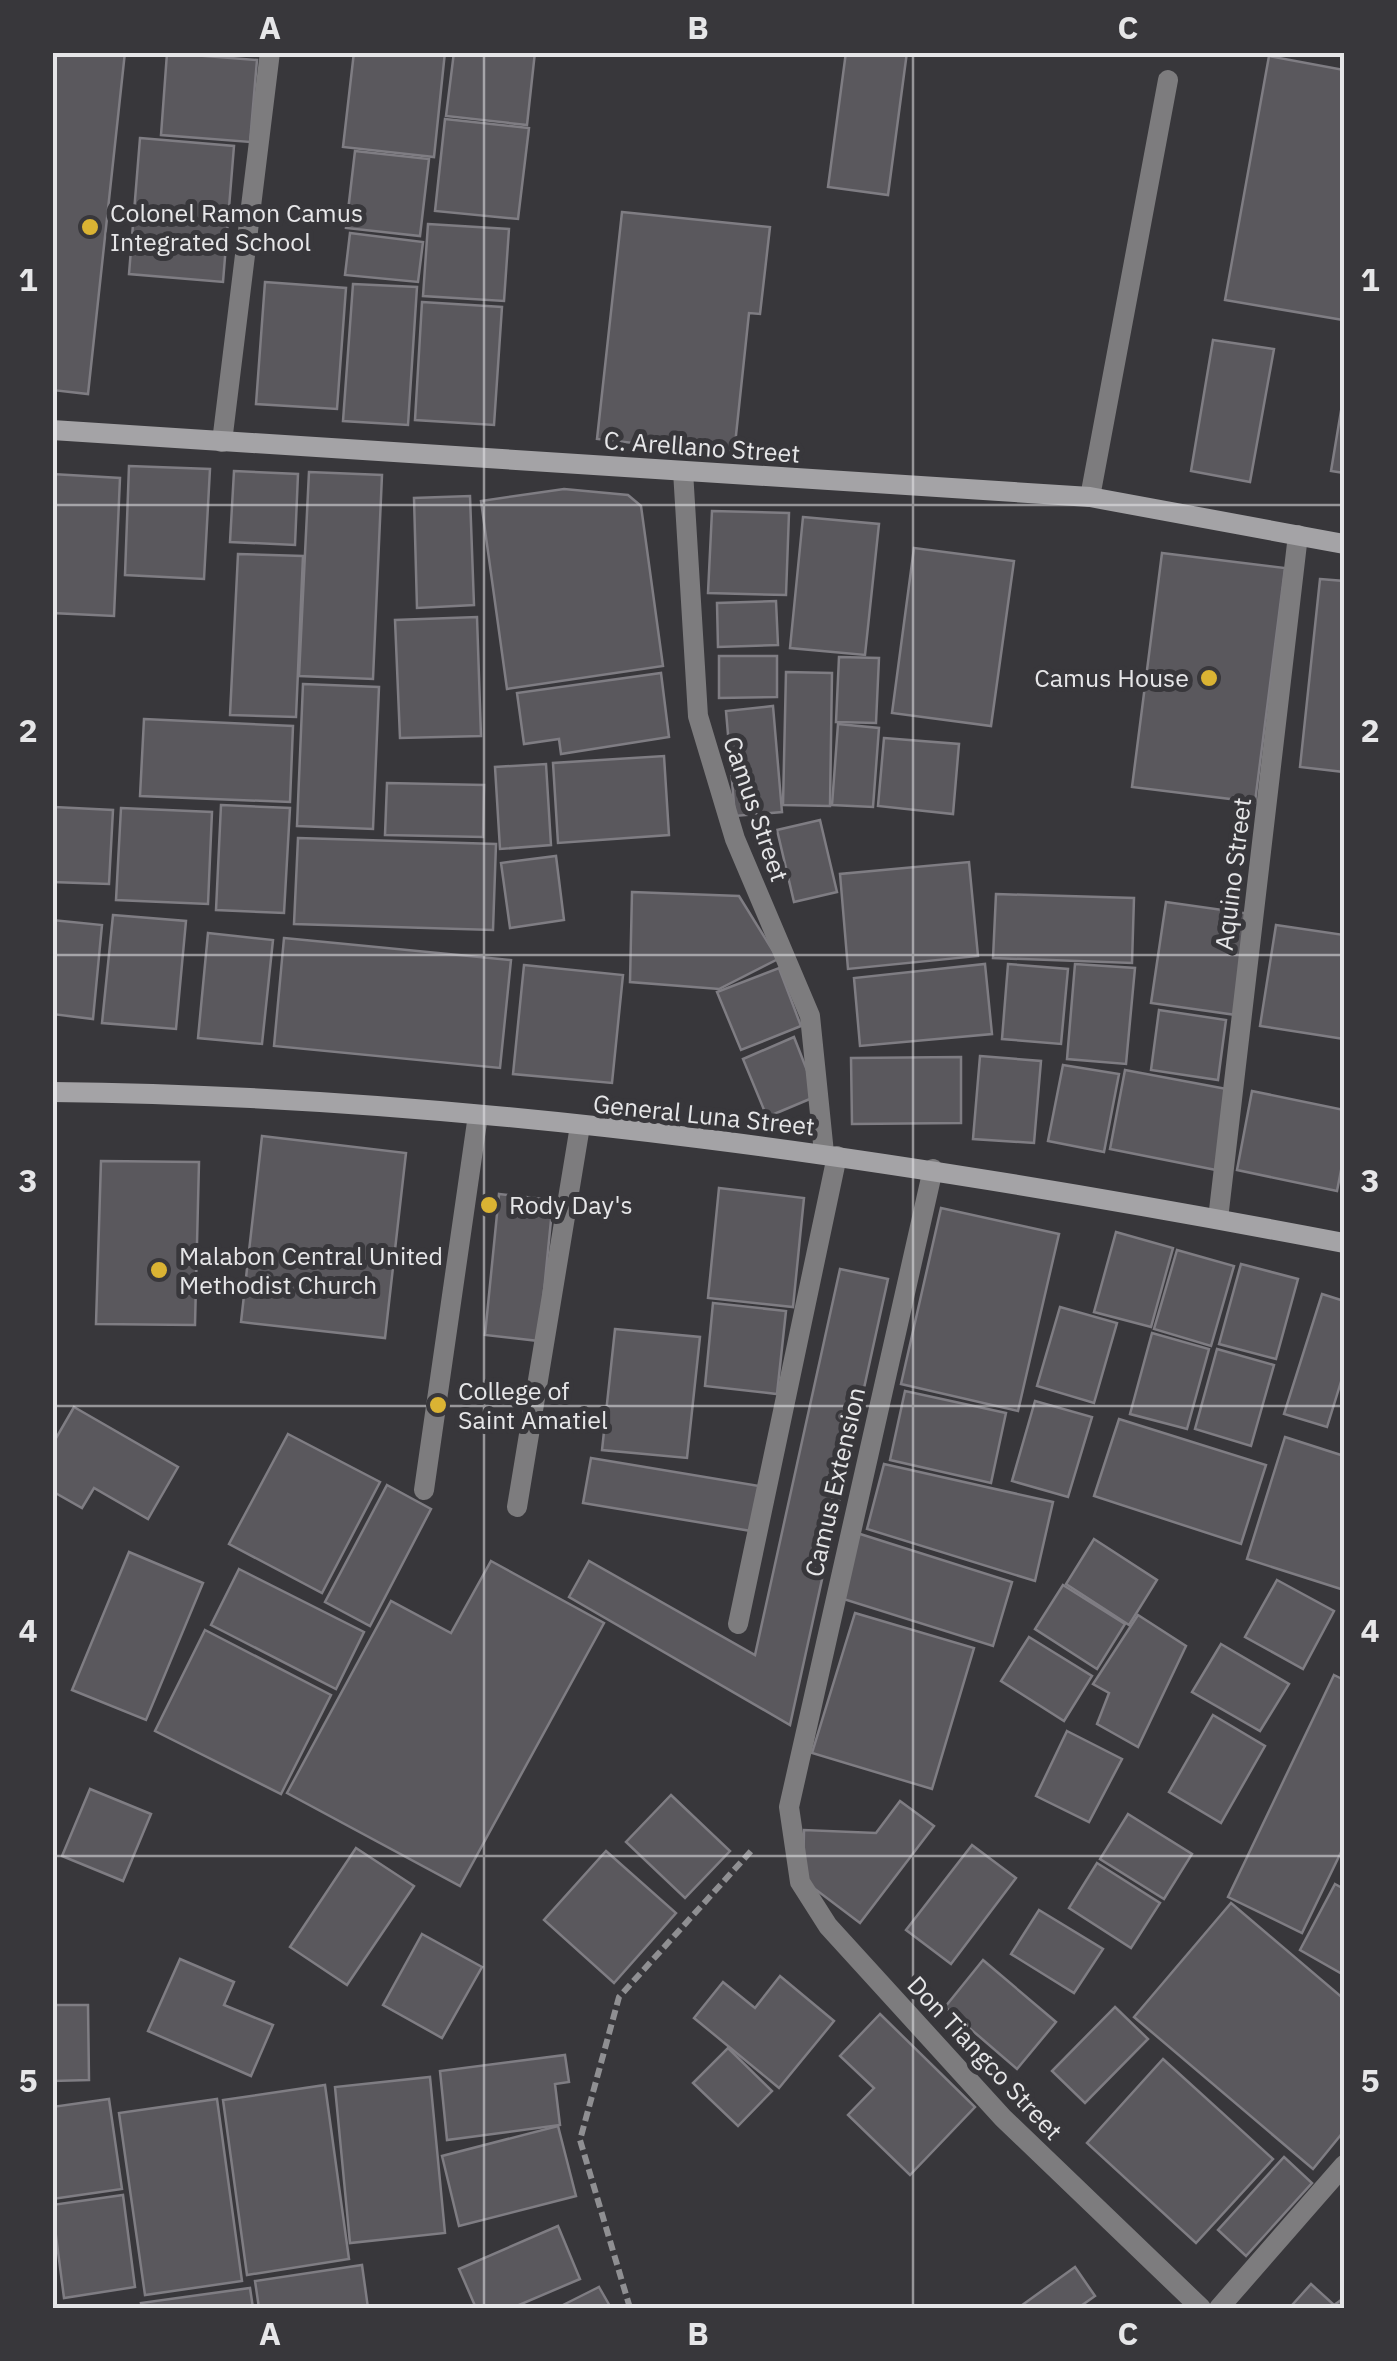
<svg xmlns="http://www.w3.org/2000/svg" width="1397" height="2361" font-family="'IBM Plex Sans',sans-serif">
<style>
.building{fill:#5a585d;stroke:#7f7d83;stroke-width:2.5}
.lines{fill:none;stroke-linecap:round;stroke-linejoin:round}
.path{stroke:#8f8f92;stroke-width:6;stroke-dasharray:10 5;stroke-linecap:butt}
.lane{stroke:#7d7c7e;stroke-width:20}
.street{stroke:#7d7c7e;stroke-width:20}
.secondary{stroke:#a4a3a6;stroke-width:20}
.grid{fill:none;stroke:#e6e6e8;stroke-width:2.5;stroke-opacity:0.55}
.poi-dot{fill:#dab333;stroke:#38373b;stroke-width:4}
.labels{text-anchor:middle;stroke-width:10;stroke-linejoin:round;paint-order:stroke}
.poi-label{font-size:25px;fill:#e6e6e8;stroke:#38373b;text-anchor:start}
.street-label{font-size:25px;fill:#e6e6e8;stroke:#38373b}
.neatline{fill:none;stroke:#e6e6e8;stroke-width:4}
.grid-label{font-size:32px;text-anchor:middle;font-weight:bold;fill:#e6e6e8}
</style>
<rect width="100%" height="100%" fill="#38373b"/>
<g class="building">
<polygon points="52,52 125,52 88,394 52,390"/>
<polygon points="354,52 445,52 434,157 343,147"/>
<polygon points="454,52 535,52 527,125 446,116"/>
<polygon points="846,52 907,52 888,195 828,187"/>
<polygon points="167,53 257,60 250,142 161,135"/>
<polygon points="1269,56 1344,70 1343,320 1225,300"/>
<polygon points="445,119 529,128 518,219 435,211"/>
<polygon points="140,138 234,146 223,282 129,274"/>
<polygon points="355,151 429,159 420,236 346,228"/>
<polygon points="622,212 770,227 760,314 749,313 734,454 597,439"/>
<polygon points="428,224 509,229 504,301 423,296"/>
<polygon points="350,233 423,242 418,282 345,275"/>
<polygon points="265,282 346,288 337,409 256,404"/>
<polygon points="353,284 417,287 408,425 343,421"/>
<polygon points="422,302 502,307 494,425 415,420"/>
<polygon points="1213,340 1274,349 1250,482 1191,471"/>
<polygon points="1344,393 1344,473 1331,471"/>
<polygon points="129,466 210,469 204,579 125,575"/>
<polygon points="234,471 298,474 295,545 230,542"/>
<polygon points="309,472 382,475 373,679 299,676"/>
<polygon points="52,474 120,478 114,616 52,613"/>
<polygon points="564,489 628,495 641,506 663,666 507,689 481,501"/>
<polygon points="470,496 474,605 417,608 414,498"/>
<polygon points="712,511 789,513 786,595 708,593"/>
<polygon points="803,517 879,524 865,655 790,648"/>
<polygon points="914,548 1014,561 991,726 892,713"/>
<polygon points="1162,553 1285,568 1255,802 1132,787"/>
<polygon points="238,554 303,556 296,717 230,715"/>
<polygon points="1320,579 1344,581 1344,772 1300,767"/>
<polygon points="776,601 778,645 718,647 717,603"/>
<polygon points="477,617 481,736 400,738 395,620"/>
<polygon points="719,656 777,656 777,697 719,698"/>
<polygon points="839,657 879,658 876,723 836,722"/>
<polygon points="786,672 832,673 830,806 783,805"/>
<polygon points="661,673 669,737 561,754 559,739 524,744 517,693"/>
<polygon points="303,684 379,687 373,829 297,826"/>
<polygon points="773,706 782,812 735,816 726,711"/>
<polygon points="144,719 293,726 290,802 140,796"/>
<polygon points="838,724 879,728 873,807 832,805"/>
<polygon points="884,738 959,744 953,814 878,806"/>
<polygon points="664,756 669,835 558,843 553,763"/>
<polygon points="546,764 551,845 500,849 495,767"/>
<polygon points="387,783 484,785 483,837 385,835"/>
<polygon points="221,805 290,808 284,913 216,910"/>
<polygon points="54,807 113,810 109,884 52,882"/>
<polygon points="121,808 212,812 208,904 116,900"/>
<polygon points="820,820 837,892 794,902 777,830"/>
<polygon points="298,838 496,844 493,930 294,924"/>
<polygon points="556,856 564,920 510,928 501,863"/>
<polygon points="969,862 978,956 848,969 840,874"/>
<polygon points="632,892 739,896 778,959 719,989 630,982"/>
<polygon points="996,894 1134,898 1132,963 993,958"/>
<polygon points="1166,902 1251,914 1236,1015 1151,1003"/>
<polygon points="113,915 186,921 176,1029 102,1023"/>
<polygon points="52,920 102,925 93,1019 52,1014"/>
<polygon points="1276,925 1344,935 1344,1039 1260,1026"/>
<polygon points="208,933 273,940 262,1044 198,1038"/>
<polygon points="284,938 511,960 500,1068 274,1046"/>
<polygon points="985,964 992,1034 860,1046 854,978"/>
<polygon points="1008,964 1068,969 1061,1044 1002,1039"/>
<polygon points="1075,964 1135,968 1126,1064 1067,1059"/>
<polygon points="524,965 623,975 612,1083 513,1074"/>
<polygon points="779,968 801,1026 741,1050 717,992"/>
<polygon points="1159,1010 1226,1020 1218,1080 1151,1070"/>
<polygon points="794,1037 817,1096 767,1117 743,1059"/>
<polygon points="980,1056 1041,1061 1034,1143 973,1139"/>
<polygon points="961,1057 961,1123 852,1124 851,1058"/>
<polygon points="1063,1065 1119,1074 1104,1152 1048,1141"/>
<polygon points="1125,1070 1232,1090 1216,1170 1110,1149"/>
<polygon points="1252,1091 1344,1110 1344,1155 1337,1191 1237,1170"/>
<polygon points="262,1136 406,1153 385,1338 241,1322"/>
<polygon points="101,1161 199,1162 195,1325 96,1324"/>
<polygon points="719,1188 804,1198 793,1307 708,1298"/>
<polygon points="499,1194 553,1200 539,1341 485,1335"/>
<polygon points="941,1208 1059,1234 1018,1411 901,1384"/>
<polygon points="1116,1232 1173,1248 1151,1327 1094,1312"/>
<polygon points="1177,1250 1234,1266 1211,1346 1154,1329"/>
<polygon points="1241,1264 1298,1279 1276,1359 1219,1344"/>
<polygon points="840,1269 888,1279 790,1725 569,1597 589,1561 755,1655"/>
<polygon points="1322,1294 1344,1301 1344,1372 1327,1427 1284,1414"/>
<polygon points="713,1303 786,1311 777,1394 705,1386"/>
<polygon points="1060,1307 1117,1323 1094,1403 1037,1386"/>
<polygon points="615,1329 700,1337 687,1458 602,1450"/>
<polygon points="1152,1333 1209,1349 1187,1429 1130,1414"/>
<polygon points="1217,1349 1274,1365 1251,1446 1195,1429"/>
<polygon points="905,1391 1006,1413 991,1483 890,1460"/>
<polygon points="1035,1401 1092,1417 1068,1497 1012,1481"/>
<polygon points="74,1407 178,1467 148,1519 94,1488 82,1508 52,1491 52,1445"/>
<polygon points="1119,1419 1266,1465 1241,1544 1094,1496"/>
<polygon points="288,1434 380,1482 322,1593 229,1544"/>
<polygon points="1285,1437 1344,1456 1344,1590 1247,1559"/>
<polygon points="591,1458 759,1486 751,1531 583,1503"/>
<polygon points="884,1464 1053,1502 1035,1581 867,1529"/>
<polygon points="387,1485 431,1509 370,1626 325,1602"/>
<polygon points="857,1533 1012,1582 993,1646 837,1597"/>
<polygon points="1094,1539 1157,1580 1129,1625 1066,1584"/>
<polygon points="129,1552 203,1583 146,1720 72,1690"/>
<polygon points="491,1561 604,1623 460,1886 287,1793 391,1601 451,1633"/>
<polygon points="239,1569 364,1632 336,1689 211,1625"/>
<polygon points="1277,1580 1334,1611 1303,1669 1245,1637"/>
<polygon points="1063,1585 1125,1624 1097,1669 1035,1629"/>
<polygon points="855,1613 974,1648 932,1789 812,1753"/>
<polygon points="1138,1615 1186,1646 1138,1747 1097,1724 1109,1693 1093,1684"/>
<polygon points="205,1630 331,1695 281,1794 155,1731"/>
<polygon points="1029,1637 1092,1676 1064,1721 1001,1681"/>
<polygon points="1221,1644 1289,1684 1260,1731 1192,1692"/>
<polygon points="1334,1675 1344,1680 1344,1846 1302,1933 1228,1897"/>
<polygon points="1213,1715 1265,1746 1221,1823 1169,1792"/>
<polygon points="1067,1731 1122,1759 1089,1822 1036,1796"/>
<polygon points="90,1789 151,1814 123,1881 62,1856"/>
<polygon points="671,1795 730,1851 685,1898 626,1842"/>
<polygon points="900,1801 934,1826 860,1923 803,1880 804,1830 876,1833"/>
<polygon points="1128,1814 1192,1854 1164,1899 1100,1859"/>
<polygon points="972,1845 1016,1878 951,1964 906,1930"/>
<polygon points="356,1848 414,1886 347,1985 290,1947"/>
<polygon points="606,1851 676,1913 614,1983 544,1920"/>
<polygon points="1097,1863 1160,1903 1131,1948 1069,1908"/>
<polygon points="1335,1884 1344,1889 1344,1975 1300,1950"/>
<polygon points="1231,1903 1344,1999 1344,2131 1313,2169 1134,2017"/>
<polygon points="1039,1910 1103,1949 1074,1993 1011,1954"/>
<polygon points="422,1934 482,1967 442,2038 383,2005"/>
<polygon points="180,1959 234,1982 224,2005 273,2025 251,2076 148,2031"/>
<polygon points="983,1960 1056,2022 1017,2069 945,2007"/>
<polygon points="780,1976 834,2021 779,2088 694,2018 723,1982 755,2008"/>
<polygon points="52,2005 88,2005 89,2080 52,2081"/>
<polygon points="1115,2007 1148,2039 1085,2103 1052,2071"/>
<polygon points="880,2014 975,2107 910,2175 848,2115 874,2088 840,2056"/>
<polygon points="728,2048 772,2091 738,2126 693,2083"/>
<polygon points="565,2055 569,2082 555,2084 560,2125 447,2140 440,2071"/>
<polygon points="1163,2059 1273,2159 1196,2243 1087,2143"/>
<polygon points="430,2077 445,2233 350,2243 335,2087"/>
<polygon points="325,2085 349,2259 247,2275 223,2100"/>
<polygon points="109,2099 122,2189 52,2199 52,2107"/>
<polygon points="217,2099 242,2281 145,2295 119,2113"/>
<polygon points="558,2126 576,2196 459,2226 442,2156"/>
<polygon points="1284,2157 1312,2183 1246,2256 1218,2230"/>
<polygon points="123,2195 135,2287 64,2298 52,2205"/>
<polygon points="558,2226 580,2279 512,2308 476,2308 459,2269"/>
<polygon points="362,2265 368,2308 259,2308 255,2281"/>
<polygon points="1075,2267 1095,2296 1078,2308 1018,2308"/>
<polygon points="1311,2284 1334,2305 1344,2298 1344,2308 1298,2308 1293,2304"/>
<polygon points="599,2287 611,2308 557,2308"/>
<polygon points="250,2288 253,2308 142,2308 141,2303"/>
</g>
<g class="lines">
<polyline class="path" points="630,2308 580,2140 619,1997 752,1850"/>
<g class="lane">
<polyline points="222,442 270,52"/>
<polyline points="1090,497 1168,80"/>
<polyline points="424,1490 478,1115"/>
<polyline points="517,1507 580,1126"/>
<polyline points="738,1624 837,1156"/>
</g>
<g class="street">
<polyline points="683,471 698,716 735,839 810,1016 824,1153"/>
<polyline points="933,1169 789,1807 800,1882 828,1926 1003,2118 1201,2308"/>
<polyline points="1218,1219 1298,535"/>
<polyline points="1219,2308 1344,2165"/>
</g>
<g class="secondary">
<polyline points="52,430 1090,497 1344,544"/>
<path d="M52,1092c435,4 867,70 1292,151"/>
</g>
</g>
<path class="grid" d="M484,52v2256M913,52v2256M52,505h1292M52,955h1292M52,1406h1292M52,1856h1292"/>
<g class="poi-dot">
<circle cx="90" cy="227" r="10"/>
<circle cx="1209" cy="678" r="10"/>
<circle cx="489" cy="1205" r="10"/>
<circle cx="159" cy="1270" r="10"/>
<circle cx="438" cy="1405" r="10"/>
</g>
<g class="labels">
<g class="poi-label">
<text x="110" y="222">Colonel Ramon Camus<tspan x="110" dy="29">Integrated School</tspan></text>
<text x="1189" y="687" text-anchor="end">Camus House</text>
<text x="509" y="1214">Rody Day's</text>
<text x="179" y="1265">Malabon Central United<tspan x="179" dy="29">Methodist Church</tspan></text>
<text x="458" y="1400">College of<tspan x="458" dy="29">Saint Amatiel</tspan></text>
</g>
<g class="street-label">
<text transform="translate(702 447) rotate(4)" y="9">C. Arellano Street</text>
<text transform="translate(756 809) rotate(71)" y="9">Camus Street</text>
<text transform="translate(1233 874) rotate(-83)" y="9">Aquino Street</text>
<text transform="translate(704 1115) rotate(6)" y="9">General Luna Street</text>
<text transform="translate(835 1482) rotate(-77)" y="9">Camus Extension</text>
<text transform="translate(985 2058) rotate(47)" y="9">Don Tiangco Street</text>
</g>
</g>
<rect width="1397" height="2361" fill="none" stroke="#38373b" stroke-width="110"/>
<rect x="55" y="55" width="1287" height="2251" class="neatline"/>
<g class="grid-label">
<text x="270" y="39">A</text>
<text x="698" y="39">B</text>
<text x="1128" y="39">C</text>
<text x="28" y="291">1</text>
<text x="1370" y="291">1</text>
<text x="28" y="742">2</text>
<text x="1370" y="742">2</text>
<text x="28" y="1192">3</text>
<text x="1370" y="1192">3</text>
<text x="28" y="1642">4</text>
<text x="1370" y="1642">4</text>
<text x="28" y="2092">5</text>
<text x="1370" y="2092">5</text>
<text x="270" y="2345">A</text>
<text x="698" y="2345">B</text>
<text x="1128" y="2345">C</text>
</g>
</svg>
